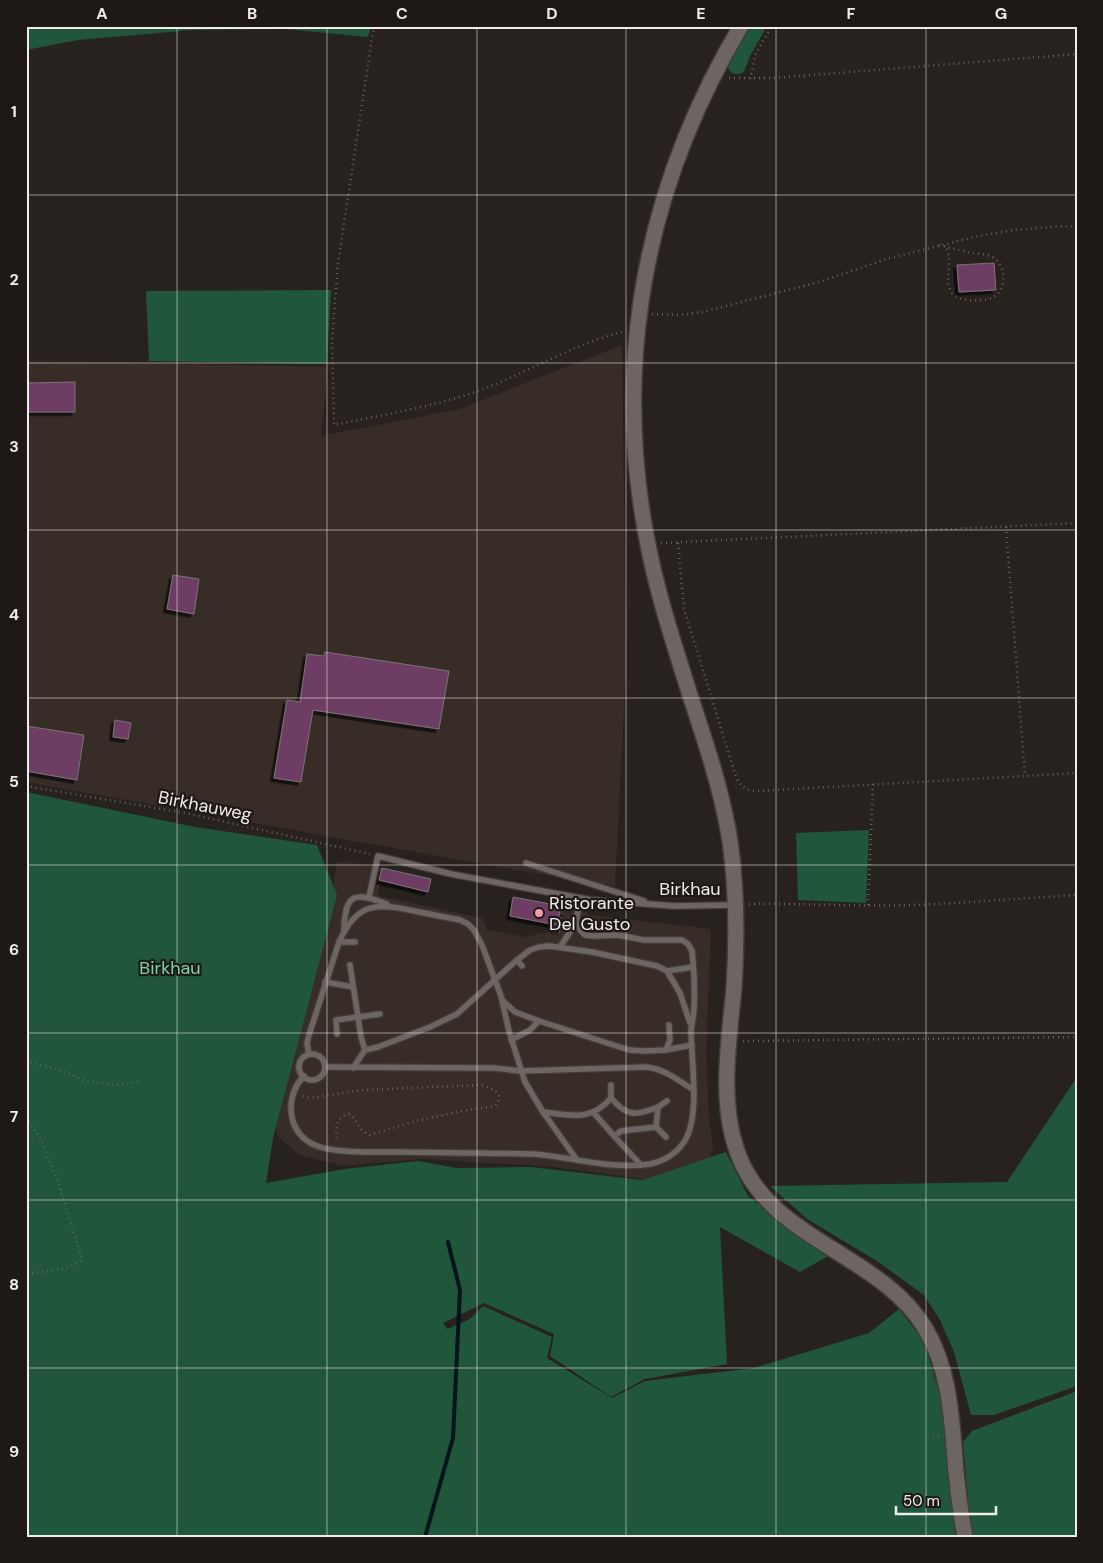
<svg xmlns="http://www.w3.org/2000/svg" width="1103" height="1563" font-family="'DM Sans',sans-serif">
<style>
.built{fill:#382c27}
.green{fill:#20563a}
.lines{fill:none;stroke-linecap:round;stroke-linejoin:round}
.stream{stroke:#01131c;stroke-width:4}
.building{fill:#6d3e63;stroke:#797377;filter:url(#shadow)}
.lane-casing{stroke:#423c3b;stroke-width:8}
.secondary-casing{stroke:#423c3b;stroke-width:18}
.path{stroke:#686260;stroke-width:2.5;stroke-dasharray:1 4;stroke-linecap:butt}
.lane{stroke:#6c6562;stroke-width:5.5}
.secondary{stroke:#6c6562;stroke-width:15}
.grid{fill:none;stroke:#f0eceb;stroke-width:1;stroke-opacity:0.55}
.poi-dot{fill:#f29aac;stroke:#1e1916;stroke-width:2}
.labels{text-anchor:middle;stroke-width:4.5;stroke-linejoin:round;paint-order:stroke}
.street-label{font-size:18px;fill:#f0eceb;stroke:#1e1916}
.poi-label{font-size:18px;fill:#f0eceb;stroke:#1e1916;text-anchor:start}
.park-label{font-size:18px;fill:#7dd6a3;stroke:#1e1916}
.neatline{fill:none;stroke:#f0eceb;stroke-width:2}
.grid-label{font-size:16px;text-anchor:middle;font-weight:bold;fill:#f0eceb}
</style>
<defs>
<filter id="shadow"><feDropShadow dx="-3.5" dy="3.5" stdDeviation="0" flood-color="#0009"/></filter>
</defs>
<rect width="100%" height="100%" fill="#28221f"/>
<g class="built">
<polygon points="622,345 626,669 615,886 522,871 26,782 26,361 328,367 321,436 460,409"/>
<polygon points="345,861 382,869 378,896 482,918 488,930 525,937 547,932 559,935 565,907 586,912 589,915 711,929 706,1052 709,1117 713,1147 710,1158 644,1179 546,1166 423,1159 343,1166 299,1155 277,1135 273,1098 332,898 337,862 345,863"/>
</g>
<g class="green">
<polygon points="26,26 371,26 368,37 285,29 192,30 78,40 26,50"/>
<path d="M749,26h18l-17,30 -6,16c-8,4 -15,2 -17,-7z"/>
<polygon points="331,290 327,364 149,361 146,291"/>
<polygon points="26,792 195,827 317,845 337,895 273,1138 266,1183 345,1169 418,1161 457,1168 531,1167 642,1180 726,1152 748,1196 828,1256 800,1272 720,1227 727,1364 645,1379 611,1397 550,1356 554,1334 484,1303 443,1323 447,1329 470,1319 483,1306 552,1337 547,1358 612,1398 645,1381 754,1368 869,1333 899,1309 924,1341 941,1399 956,1537 26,1537"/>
<polygon points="869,830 866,903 798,900 796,833"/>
<polygon points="1077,1077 1077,1386 994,1415 971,1415 954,1352 940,1320 924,1295 877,1261 807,1219 770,1186 1007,1182"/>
<polygon points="1077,1391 1077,1537 973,1537 970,1524 963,1442 972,1431"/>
</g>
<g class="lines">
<polyline class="stream" points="425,1537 453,1438 460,1290 448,1242"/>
</g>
<g class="building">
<polygon points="994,263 996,290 959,292 957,265"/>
<polygon points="75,382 75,412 26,412 26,383"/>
<polygon points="173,575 199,579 194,614 167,609"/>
<polygon points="325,652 449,671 439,729 313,710 301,782 274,778 287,700 300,702 307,654 324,656"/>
<polygon points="115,720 131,723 128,739 113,737"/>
<polygon points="26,726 84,735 77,780 26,771"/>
<polygon points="382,868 431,879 428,892 379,880"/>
<polygon points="513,897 561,906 557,925 510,916"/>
</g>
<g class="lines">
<g class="lane-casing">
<g id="lane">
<polyline points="526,863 644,901"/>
<polyline points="369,897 378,856 451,874 591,900 675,906 734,905"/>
<path d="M344,930c1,-38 11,-38 43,-26"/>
<polyline points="339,942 355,942"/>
<polyline points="560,947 576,923 580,898"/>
<polyline points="517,960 522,966"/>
<polyline points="350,965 361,1037 365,1050"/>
<polyline points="667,971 680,993 690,1023"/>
<polyline points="325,982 353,987"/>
<polyline points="502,1000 515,1012 539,1021"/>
<polyline points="337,1034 336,1020 380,1014"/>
<polyline points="511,1040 530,1030 539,1021 629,1050 645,1051 666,1050 692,1045"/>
<polyline points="666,1050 670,1040 669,1025"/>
<path d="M309,1054l-2,-11 2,-8 30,-93c18,-40 37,-39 75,-31 16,3 31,6 46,9l8,4 6,6 8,15 19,51 8,35 16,51 18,30 34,48"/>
<circle cx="312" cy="1067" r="13"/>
<path d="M325,1067l169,1 26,3 127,-4c20,3 30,13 47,23"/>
<polyline points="353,1068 365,1050 378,1047 430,1027 457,1014 517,960 530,950 539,947 549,946 592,952 657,966 667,971 693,967"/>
<path d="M304,1076c-18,19 -18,51 5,66 17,12 64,10 85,10 29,0 58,1 87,1 17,1 35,0 53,1 38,3 77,16 116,10 14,-3 26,-10 34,-22 17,-26 7,-81 7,-112 1,-7 3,-15 3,-22 1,-19 0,-38 -2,-57l-4,-7 -6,-4h-38l-26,-5 -25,1 -8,-1 -4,-4 -5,-8"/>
<polyline points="611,1098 611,1085"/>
<polyline points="658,1107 667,1101"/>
<path d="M543,1112c28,3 48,10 68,-14 16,19 25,18 47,9l-2,20 -35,4 -7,5 27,29"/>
<polyline points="593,1112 614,1136"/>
<polyline points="656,1127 666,1137"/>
</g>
</g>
<g class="secondary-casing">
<path id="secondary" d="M741,26c-105,176 -135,371 -81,570 12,45 27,89 41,133 12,36 23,74 29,112 7,49 7,98 4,147 -5,53 -15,112 3,163 31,90 142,101 188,177 26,43 27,96 31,144 2,21 5,43 9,65"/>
</g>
<g class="path">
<path d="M375,26l-3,12 -34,225 -6,77 2,85c52,-11 106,-19 155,-38 44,-18 90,-45 137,-56"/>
<polyline points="729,78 774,78 1077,54"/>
<polyline points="750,79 756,53 772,26"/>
<path d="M939,245c12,3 23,6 34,8 6,1 14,1 19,4 14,6 15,31 3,39 -9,7 -37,6 -43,-3 -7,-10 -2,-24 -3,-35 0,-3 -2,-7 -3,-11"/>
<polyline points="652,314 679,315 703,312 819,282 890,258 978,236 1014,230 1063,226 1077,227"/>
<polyline points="1006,527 1025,776"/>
<polyline points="661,543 1077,523"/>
<path d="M678,543l6,66 52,168c5,10 10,14 22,14l319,-18"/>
<polyline points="26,786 185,813 370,854"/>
<path d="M749,904c54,-1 109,3 164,1 54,-2 109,-7 164,-10"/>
<polyline points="868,905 873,784"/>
<polyline points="560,932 558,931 564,904"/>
<polyline points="743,1041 1077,1037"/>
<polyline points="26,1061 63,1071 86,1081 112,1085 139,1082"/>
<path d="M303,1096l7,2 53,-8 116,-5c11,2 28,8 16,21l-33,5 -46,10 -46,14c-13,-5 -11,-14 -21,-21 -13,2 -14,16 -12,27"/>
<path d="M26,1117l15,23 17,42 24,77c-14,13 -38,12 -56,15"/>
<polyline points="933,1437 939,1436"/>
</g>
<use href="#lane" class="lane"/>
<use href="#secondary" class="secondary"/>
</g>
<path class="grid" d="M177,26v1511M327,26v1511M477,26v1511M626,26v1511M776,26v1511M926,26v1511M26,195h1051M26,363h1051M26,530h1051M26,698h1051M26,865h1051M26,1033h1051M26,1200h1051M26,1368h1051"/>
<circle class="poi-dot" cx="539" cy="913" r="5"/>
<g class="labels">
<g class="street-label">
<text transform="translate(205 806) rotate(11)" y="6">Birkhauweg</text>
<text x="690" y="895">Birkhau</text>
</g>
<g class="poi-label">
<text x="549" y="909">Ristorante<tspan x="549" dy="21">Del Gusto</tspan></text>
</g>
<g class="park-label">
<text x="170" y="974">Birkhau</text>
</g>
</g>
<rect width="1103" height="1563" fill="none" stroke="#1e1916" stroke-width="55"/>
<path d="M896 1506v8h100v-8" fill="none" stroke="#f0eceb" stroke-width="2.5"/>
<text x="903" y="1506" font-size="15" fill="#f0eceb" stroke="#1e1916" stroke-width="4" paint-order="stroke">50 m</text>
<rect x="28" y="28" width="1048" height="1508" class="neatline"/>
<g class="grid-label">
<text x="102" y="19">A</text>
<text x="252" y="19">B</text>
<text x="402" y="19">C</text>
<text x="552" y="19">D</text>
<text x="701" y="19">E</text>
<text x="851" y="19">F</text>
<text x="1001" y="19">G</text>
<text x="14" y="117">1</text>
<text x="14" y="285">2</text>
<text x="14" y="452">3</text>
<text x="14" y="620">4</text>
<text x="14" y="787">5</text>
<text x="14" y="955">6</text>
<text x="14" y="1122">7</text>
<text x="14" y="1290">8</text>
<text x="14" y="1457">9</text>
</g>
</svg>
